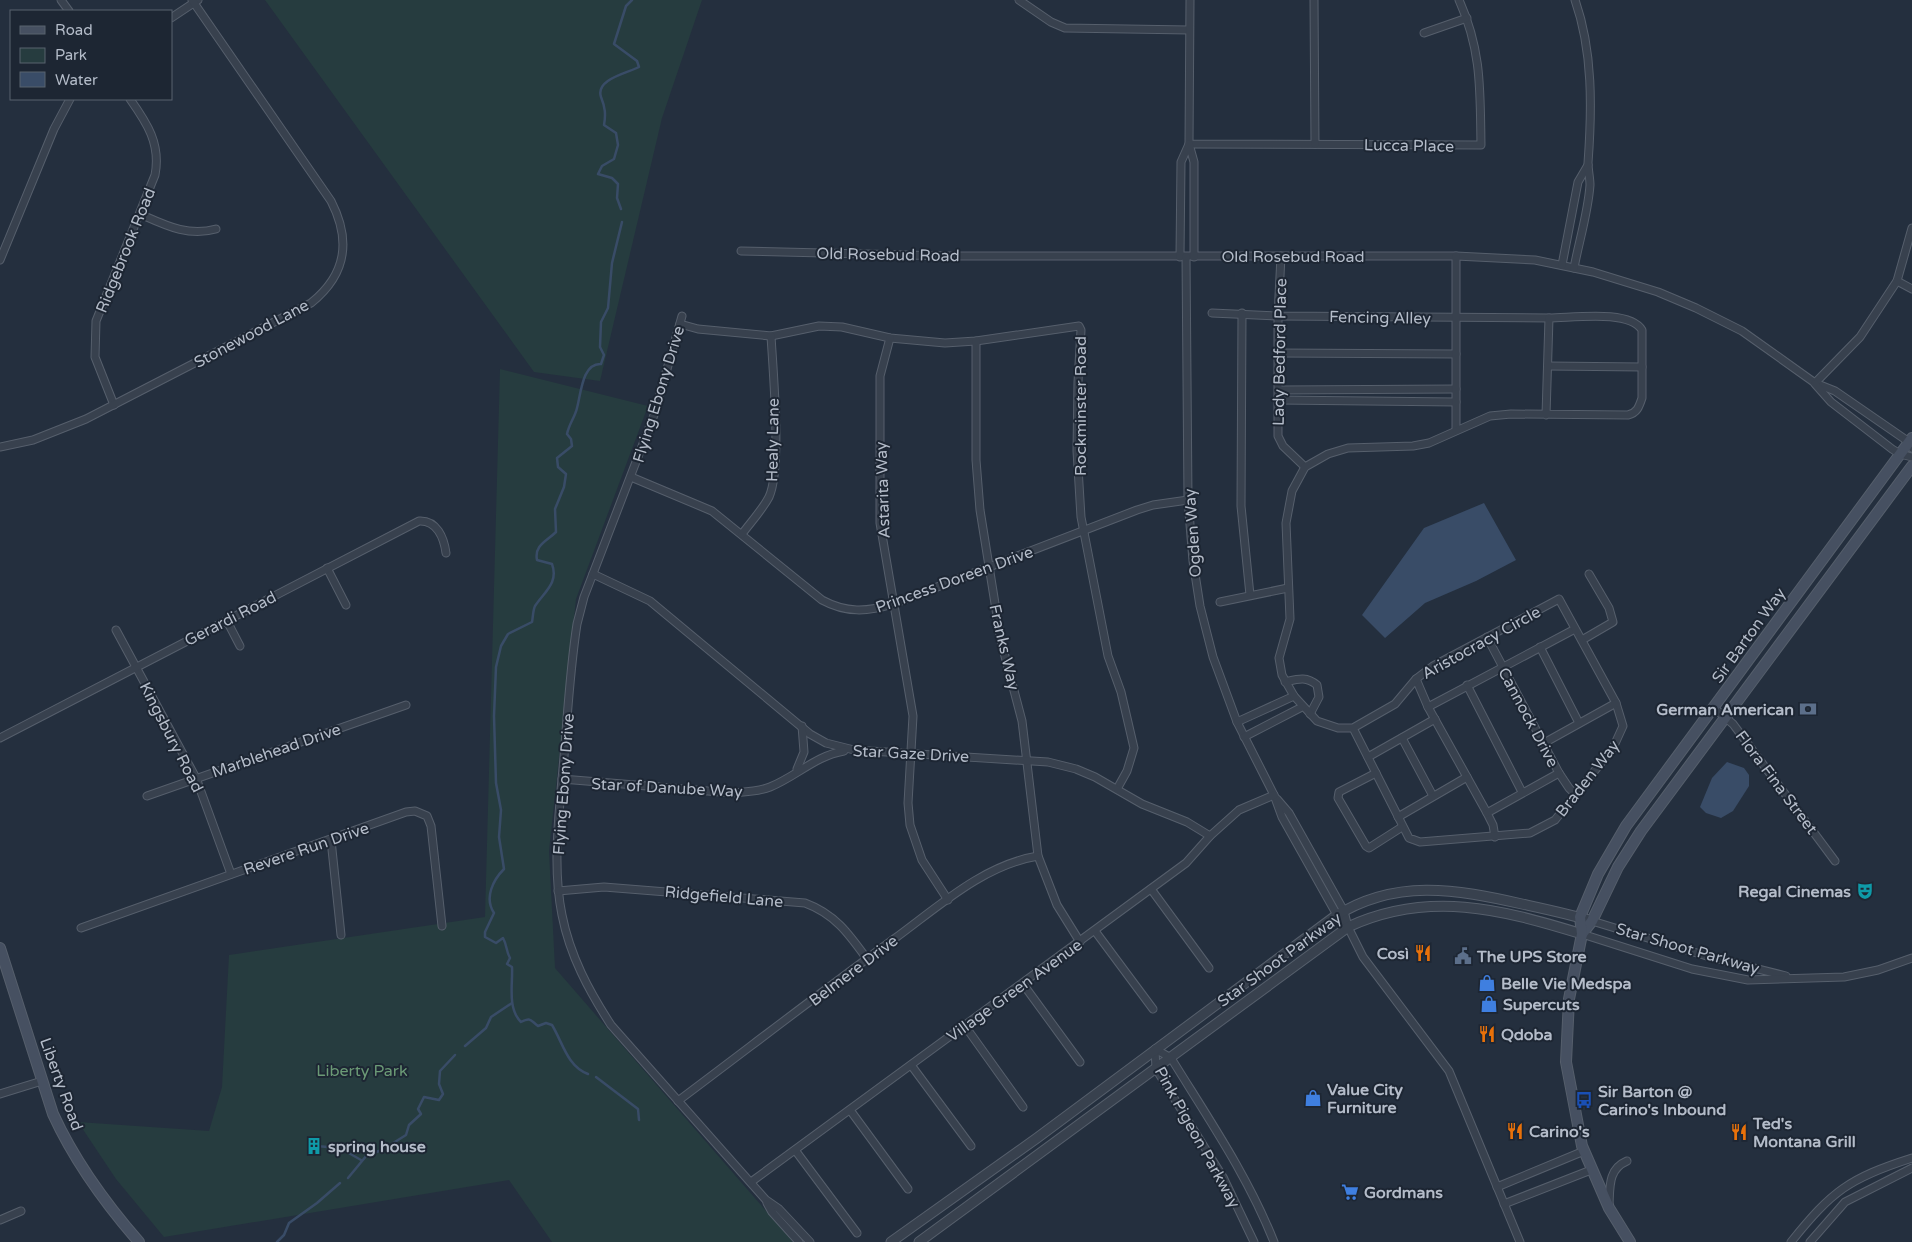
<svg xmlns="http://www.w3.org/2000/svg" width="1912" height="1242" font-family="'Varela Round',sans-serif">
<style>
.green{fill:#263c3f}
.water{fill:#394c67}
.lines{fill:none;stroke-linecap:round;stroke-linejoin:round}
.stream{stroke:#394c67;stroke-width:2.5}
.minor-casing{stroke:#565f6c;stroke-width:9}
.tertiary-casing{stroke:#565f6c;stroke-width:11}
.secondary-casing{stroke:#565f6c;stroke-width:12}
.minor{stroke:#38414e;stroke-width:7}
.tertiary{stroke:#38414e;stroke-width:9}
.secondary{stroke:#465061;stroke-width:10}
.labels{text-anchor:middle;stroke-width:4;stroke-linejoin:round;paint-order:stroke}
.street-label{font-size:16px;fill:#b4bcc9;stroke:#1d2633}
.poi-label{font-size:16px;font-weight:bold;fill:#b4bcc9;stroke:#1d2633;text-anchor:start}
.park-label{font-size:16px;fill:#6b9a76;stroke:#1d2633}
</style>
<rect width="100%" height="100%" fill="#242f3e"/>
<g class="green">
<polygon points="265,0 702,0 662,118 600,381 534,372"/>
<polygon points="500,369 648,406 576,599 549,851 555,968 793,1242 552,1242 509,1180 164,1237 116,1179 78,1122 209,1131 222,1087 229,955 485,917"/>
</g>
<g class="water">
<polygon points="1484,503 1516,560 1476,581 1425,603 1385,638 1362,615 1424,528"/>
<polygon points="1727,762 1744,768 1749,775 1749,786 1733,811 1721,818 1706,813 1700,807 1712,778"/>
</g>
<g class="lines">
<g class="stream">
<path d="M621,209l-4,-11 1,-14 -6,-6 -14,-4 4,-8 12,-7 4,-14 -2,-12 -12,-8c2,-11 1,-18 -3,-28 -6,-18 27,-24 38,-30l-2,-6 -23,-17 12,-38 6,-6"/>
<polyline points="465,1046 486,1028 491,1017 512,1003"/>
<path d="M588,1074c-21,-8 -25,-31 -36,-49l-6,-2 -8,3c-8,-6 -7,-9 -17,-4 -14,-14 -8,-38 -9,-55l-5,-3 3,-6c-4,-7 -3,-13 -7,-20l-7,5 -11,-6v-5l9,-19c-10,-15 -1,-33 10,-44l-5,-32 2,-27 -5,-27 -2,-67 2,-49 5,-21 7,-12 24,-12c1,-5 1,-12 3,-16 9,-14 24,-23 17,-42l-15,-4c-3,-15 10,-19 19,-28l-1,-23 9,-22 2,-13 -8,-7 -1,-9 15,-12 -1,-7 -4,-5c2,-10 8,-17 10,-26 4,-14 5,-45 24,-44l3,-9 -4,-8 1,-25 7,-14 4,-45 10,-41"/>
<polyline points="596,1077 638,1109 639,1120"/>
<polyline points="316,1146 340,1148 361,1160"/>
<polyline points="348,1178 367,1155 382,1150 406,1135 409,1125 421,1114 418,1109 424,1097 439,1100 443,1094 439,1084 440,1071 455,1055"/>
<polyline points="277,1242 284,1235 289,1223 317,1203 340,1183"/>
</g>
<g class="minor-casing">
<g id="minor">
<polyline points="61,0 69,11"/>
<polyline points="1019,0 1051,22 1065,28 1189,30"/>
<path d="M1190,0l-1,144 292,1c-1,-54 1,-94 -22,-145"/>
<polyline points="1314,0 1315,144"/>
<polyline points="171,18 198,0"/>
<polyline points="1424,33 1467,18"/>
<path d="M140,214c25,11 48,23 76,15"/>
<polyline points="741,251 948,256 1456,256 1535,260 1593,272 1658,292 1696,308 1742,331 1815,383 1835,391 1909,442 1912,448"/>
<polyline points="1281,256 1278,316 1278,436 1283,446 1305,467"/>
<polyline points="1180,257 1181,162 1189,144 1194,162 1194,257"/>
<polyline points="1186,257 1188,500 1193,561 1200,606 1213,657 1237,722 1274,795 1282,817 1337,915 1348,927"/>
<polyline points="0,260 54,129 70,99"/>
<polyline points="1562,265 1578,182 1588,165"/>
<path d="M1574,268c5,-27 14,-55 16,-83 0,-7 -2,-15 -2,-22 4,-54 5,-112 -13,-163"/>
<polyline points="1897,281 1912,289"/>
<polyline points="1212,313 1278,316 1549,318"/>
<polyline points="1242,313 1241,506 1250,595"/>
<path d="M682,316l-28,99 -70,182 -7,27c-8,51 -10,103 -15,155 -4,45 -9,92 0,136 8,41 27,76 49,110l155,175 13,9 31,33"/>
<polyline points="680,324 698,329 771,336 819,326 842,327 890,338 945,343 976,341 1079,326 1081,330 1078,382 1077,451 1081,517 1108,656 1121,692 1134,748 1127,771 1117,789"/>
<polyline points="890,338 880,376 880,523 913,716 908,803 910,825 922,860 948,900"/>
<polyline points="976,341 976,460 980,510 1001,641 1022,721 1038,856 1057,905 1080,942"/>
<polyline points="1279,353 1456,354"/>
<polyline points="1548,366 1642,367"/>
<polyline points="1815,383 1860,337 1897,281 1912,228"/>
<polyline points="1815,384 1831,402 1892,449 1900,454 1912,457"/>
<polyline points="1279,390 1456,389"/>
<polyline points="1278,400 1456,402"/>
<path d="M114,405l-19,-48 1,-36 59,-146c6,-31 -8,-52 -25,-76"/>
<polyline points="1456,430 1456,256"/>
<path d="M0,447l33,-7 53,-21 225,-116c36,-29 40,-63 20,-102l-139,-201"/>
<path d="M631,477l81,34 110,89c24,13 45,12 71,4l244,-94 16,-5 35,-5"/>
<path d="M742,534c9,-12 20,-24 27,-37 13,-28 4,-126 2,-161"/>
<polyline points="327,568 346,605"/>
<polyline points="593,574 650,601 810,734 826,743 854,750 1048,762 1076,769 1095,777 1142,804 1187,822 1210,836"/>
<polyline points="1220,602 1288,588"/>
<polyline points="227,621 240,646"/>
<polyline points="116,630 196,778 231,874"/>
<polyline points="1487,637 1559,773 1569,788 1576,795"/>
<polyline points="1582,640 1613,622 1609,608 1589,574"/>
<polyline points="1540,647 1579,723"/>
<polyline points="1416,679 1428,707 1487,813 1493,825 1495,837"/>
<path d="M1285,682c13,-3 21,-6 32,3l2,12 -9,17"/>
<polyline points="1467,685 1522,792"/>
<polyline points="1428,707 1575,629"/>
<polyline points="1714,708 1733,724 1835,861"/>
<polyline points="1237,722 1294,696"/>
<path d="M1353,728l56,110 11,4 110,-9 25,-13 58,-72 10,-22 -7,-23 -57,-104 -126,67 -17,13 -21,25 -42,24h-15l-21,-7 -23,-25 -12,-21 -3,-17 11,-39 -4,-96 6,-32 13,-24 23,-13 20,-6 65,-2 16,-3 61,-27 21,-2 117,1c9,-2 11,-8 14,-17v-68c-13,-21 -70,-12 -93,-12l-3,97"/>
<polyline points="1244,737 1302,707"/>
<path d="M0,738l419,-217c18,-1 25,17 27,32"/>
<polyline points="1402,738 1433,796"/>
<polyline points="1544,743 1616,703"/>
<polyline points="1368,757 1435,719"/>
<polyline points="797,769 804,752 802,726"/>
<polyline points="1376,773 1339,792 1338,798 1366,846 1369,848 1402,827"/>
<path d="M562,779l170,14c13,-1 26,-1 38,-6 27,-11 45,-31 74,-36"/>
<polyline points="147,796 406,705"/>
<polyline points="1277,799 1289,813 1344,911 1348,927 1363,957 1449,1071 1520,1242"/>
<polyline points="1487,813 1559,773"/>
<polyline points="1398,817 1467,777"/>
<polyline points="331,840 341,935"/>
<polyline points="1151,889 1209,968"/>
<path d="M558,891l46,-4 201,16c30,11 44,31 62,56"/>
<polyline points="1592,921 1710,957 1786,976"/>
<polyline points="81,928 406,812 415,811 427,816 431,826 442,926"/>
<polyline points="1095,931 1153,1009"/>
<polyline points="1582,934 1692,969 1748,980 1844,977 1878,970 1912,958"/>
<polyline points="1023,984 1080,1062"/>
<polyline points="965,1026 1023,1107"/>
<path d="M1155,1049l16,9c37,60 77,118 103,184"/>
<polyline points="1155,1049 1156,1069 1223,1177 1254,1242"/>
<polyline points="911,1065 971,1146"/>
<polyline points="0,1094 42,1081"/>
<path d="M678,1101c72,-54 143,-109 216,-162 44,-32 89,-74 144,-83"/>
<polyline points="850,1110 908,1189"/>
<polyline points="795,1150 857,1233"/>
<polyline points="751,1182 1186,863 1210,836 1239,810 1274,795"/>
<polyline points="1497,1187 1584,1151"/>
<polyline points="767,1203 772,1212 799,1242"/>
<polyline points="1504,1204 1591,1170"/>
<path d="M1609,1205c1,-18 -1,-36 18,-44"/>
<polyline points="0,1220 21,1211"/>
<path d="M1791,1242c41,-51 58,-64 121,-84"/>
<polyline points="1810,1242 1845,1202 1912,1168"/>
</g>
</g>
<g class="tertiary-casing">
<g id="tertiary">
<path d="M891,1242l146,-104 297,-221c61,-39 122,-28 188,-13 23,5 47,10 70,17"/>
<path d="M919,1242l429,-315c80,-37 153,-18 234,7"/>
</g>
</g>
<g class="secondary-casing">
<g id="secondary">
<polyline points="1582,934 1592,921 1618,867 1641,831 1912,466"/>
<path d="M0,948l53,166c22,48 52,89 86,128"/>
<polyline points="1630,1242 1609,1208 1582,1146 1566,1062 1569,999 1582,934 1580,917 1598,874 1626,826 1912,438"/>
</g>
</g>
<use href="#minor" class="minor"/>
<use href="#tertiary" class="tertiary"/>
<use href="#secondary" class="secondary"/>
</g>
<defs>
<g id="bank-bare" transform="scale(1.35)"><path d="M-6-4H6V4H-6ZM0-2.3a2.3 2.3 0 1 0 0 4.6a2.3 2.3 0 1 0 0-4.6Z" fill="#5c6f8a" stroke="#1d2633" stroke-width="2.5" paint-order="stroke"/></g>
<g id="theatre-bare" transform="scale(1.35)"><path d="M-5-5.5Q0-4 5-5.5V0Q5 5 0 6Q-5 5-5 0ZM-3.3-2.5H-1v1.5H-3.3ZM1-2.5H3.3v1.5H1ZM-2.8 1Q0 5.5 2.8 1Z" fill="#0f9aa8" stroke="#1d2633" stroke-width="2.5" paint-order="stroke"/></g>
<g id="restaurant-bare" transform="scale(1.35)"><path d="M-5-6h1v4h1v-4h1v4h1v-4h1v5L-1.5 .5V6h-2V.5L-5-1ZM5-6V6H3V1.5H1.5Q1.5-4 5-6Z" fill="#e8710a" stroke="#1d2633" stroke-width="2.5" paint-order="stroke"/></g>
<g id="civic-bare" transform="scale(1.35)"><path d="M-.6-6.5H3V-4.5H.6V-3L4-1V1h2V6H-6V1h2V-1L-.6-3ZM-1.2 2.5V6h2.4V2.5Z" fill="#5c6f8a" stroke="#1d2633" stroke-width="2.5" paint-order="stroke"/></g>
<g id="shop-bare" transform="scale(1.35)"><path d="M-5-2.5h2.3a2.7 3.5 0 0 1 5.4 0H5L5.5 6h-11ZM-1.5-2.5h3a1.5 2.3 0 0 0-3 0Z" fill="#3f7fe0" stroke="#1d2633" stroke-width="2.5" paint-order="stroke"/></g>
<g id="bus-bare" transform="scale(1.35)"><path d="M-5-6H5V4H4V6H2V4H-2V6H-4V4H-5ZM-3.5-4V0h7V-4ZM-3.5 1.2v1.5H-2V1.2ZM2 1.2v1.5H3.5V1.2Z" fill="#1a4fb4" stroke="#1d2633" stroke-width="2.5" paint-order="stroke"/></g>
<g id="building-bare" transform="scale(1.35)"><path d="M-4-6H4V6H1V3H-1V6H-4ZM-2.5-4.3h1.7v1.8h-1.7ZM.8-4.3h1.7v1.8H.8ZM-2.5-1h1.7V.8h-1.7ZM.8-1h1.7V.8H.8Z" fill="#0f9aa8" stroke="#1d2633" stroke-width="2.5" paint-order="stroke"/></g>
<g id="supermarket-bare" transform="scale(1.35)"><path d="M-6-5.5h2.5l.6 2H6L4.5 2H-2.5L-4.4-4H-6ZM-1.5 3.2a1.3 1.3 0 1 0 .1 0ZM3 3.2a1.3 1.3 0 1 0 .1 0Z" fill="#3f7fe0" stroke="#1d2633" stroke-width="2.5" paint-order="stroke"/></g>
</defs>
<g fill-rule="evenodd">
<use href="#bank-bare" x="1808" y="709"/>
<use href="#theatre-bare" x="1865" y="891"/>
<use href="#restaurant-bare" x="1423" y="953"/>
<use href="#civic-bare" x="1463" y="956"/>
<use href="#shop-bare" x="1487" y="983"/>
<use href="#shop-bare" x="1489" y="1004"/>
<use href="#restaurant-bare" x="1487" y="1034"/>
<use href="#shop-bare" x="1313" y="1098"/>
<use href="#bus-bare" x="1584" y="1100"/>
<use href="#restaurant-bare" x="1515" y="1131"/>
<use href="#restaurant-bare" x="1739" y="1132"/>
<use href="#building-bare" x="314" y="1146"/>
<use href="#supermarket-bare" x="1350" y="1192"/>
</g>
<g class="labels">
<g class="street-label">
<text transform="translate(1409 145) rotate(1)" y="6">Lucca Place</text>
<text transform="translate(125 250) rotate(-68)" y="6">Ridgebrook Road</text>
<text transform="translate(888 254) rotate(1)" y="6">Old Rosebud Road</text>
<text x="1293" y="262">Old Rosebud Road</text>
<text transform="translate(1380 317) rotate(1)" y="6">Fencing Alley</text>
<text transform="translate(251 333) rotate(-28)" y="6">Stonewood Lane</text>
<text transform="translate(1279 352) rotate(-89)" y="6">Lady Bedford Place</text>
<text transform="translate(658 394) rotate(-73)" y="6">Flying Ebony Drive</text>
<text transform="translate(1080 406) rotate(-90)" y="6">Rockminster Road</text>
<text transform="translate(772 440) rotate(-89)" y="6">Healy Lane</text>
<text transform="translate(882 490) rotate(-92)" y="6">Astarita Way</text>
<text transform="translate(1192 533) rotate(-94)" y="6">Ogden Way</text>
<text transform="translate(954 579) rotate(-20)" y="6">Princess Doreen Drive</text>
<text transform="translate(230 618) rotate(-27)" y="6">Gerardi Road</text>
<text transform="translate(1748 635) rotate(-54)" y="6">Sir Barton Way</text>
<text transform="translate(1481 642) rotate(-29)" y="6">Aristocracy Circle</text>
<text transform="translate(1005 647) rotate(77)" y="6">Franks Way</text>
<text transform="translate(1529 717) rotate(62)" y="6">Cannock Drive</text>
<text transform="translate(172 737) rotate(63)" y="6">Kingsbury Road</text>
<text transform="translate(276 750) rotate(-19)" y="6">Marblehead Drive</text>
<text transform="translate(911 753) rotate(3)" y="6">Star Gaze Drive</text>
<text transform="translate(1587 778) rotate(-52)" y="6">Braden Way</text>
<text transform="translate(1777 782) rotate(53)" y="6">Flora Fina Street</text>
<text transform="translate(563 784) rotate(-86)" y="6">Flying Ebony Drive</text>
<text transform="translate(667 787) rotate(3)" y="6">Star of Danube Way</text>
<text transform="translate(306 848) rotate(-19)" y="6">Revere Run Drive</text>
<text transform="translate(724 896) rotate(5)" y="6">Ridgefield Lane</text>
<text transform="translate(1688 948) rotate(16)" y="6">Star Shoot Parkway</text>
<text transform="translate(1279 959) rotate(-36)" y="6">Star Shoot Parkway</text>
<text transform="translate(853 970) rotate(-37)" y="6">Belmere Drive</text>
<text transform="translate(1014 990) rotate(-36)" y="6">Village Green Avenue</text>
<text transform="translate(62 1084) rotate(70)" y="6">Liberty Road</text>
<text transform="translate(1198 1137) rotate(61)" y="6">Pink Pigeon Parkway</text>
</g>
<g class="poi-label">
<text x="1794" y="715" text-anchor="end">German American</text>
<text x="1851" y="897" text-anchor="end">Regal Cinemas</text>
<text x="1409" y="959" text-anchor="end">Così</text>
<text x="1477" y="962">The UPS Store</text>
<text x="1501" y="989">Belle Vie Medspa</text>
<text x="1503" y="1010">Supercuts</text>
<text x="1501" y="1040">Qdoba</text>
<text x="1327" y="1095">Value City<tspan x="1327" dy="18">Furniture</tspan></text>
<text x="1598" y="1097">Sir Barton @<tspan x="1598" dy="18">Carino's Inbound</tspan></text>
<text x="1753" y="1129">Ted's<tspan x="1753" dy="18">Montana Grill</tspan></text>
<text x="1529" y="1137">Carino's</text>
<text x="328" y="1152">spring house</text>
<text x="1364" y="1198">Gordmans</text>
</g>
<g class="park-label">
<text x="362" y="1076">Liberty Park</text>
</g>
</g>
<rect x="10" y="10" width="162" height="90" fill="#1d2633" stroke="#59626f"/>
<rect x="20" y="26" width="25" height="8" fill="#465061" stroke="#59626f"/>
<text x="55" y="35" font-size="15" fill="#b4bcc9">Road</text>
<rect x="20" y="48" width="25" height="15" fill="#263c3f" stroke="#59626f"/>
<text x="55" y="60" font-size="15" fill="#b4bcc9">Park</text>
<rect x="20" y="72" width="25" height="15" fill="#394c67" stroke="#59626f"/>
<text x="55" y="85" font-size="15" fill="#b4bcc9">Water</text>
</svg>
